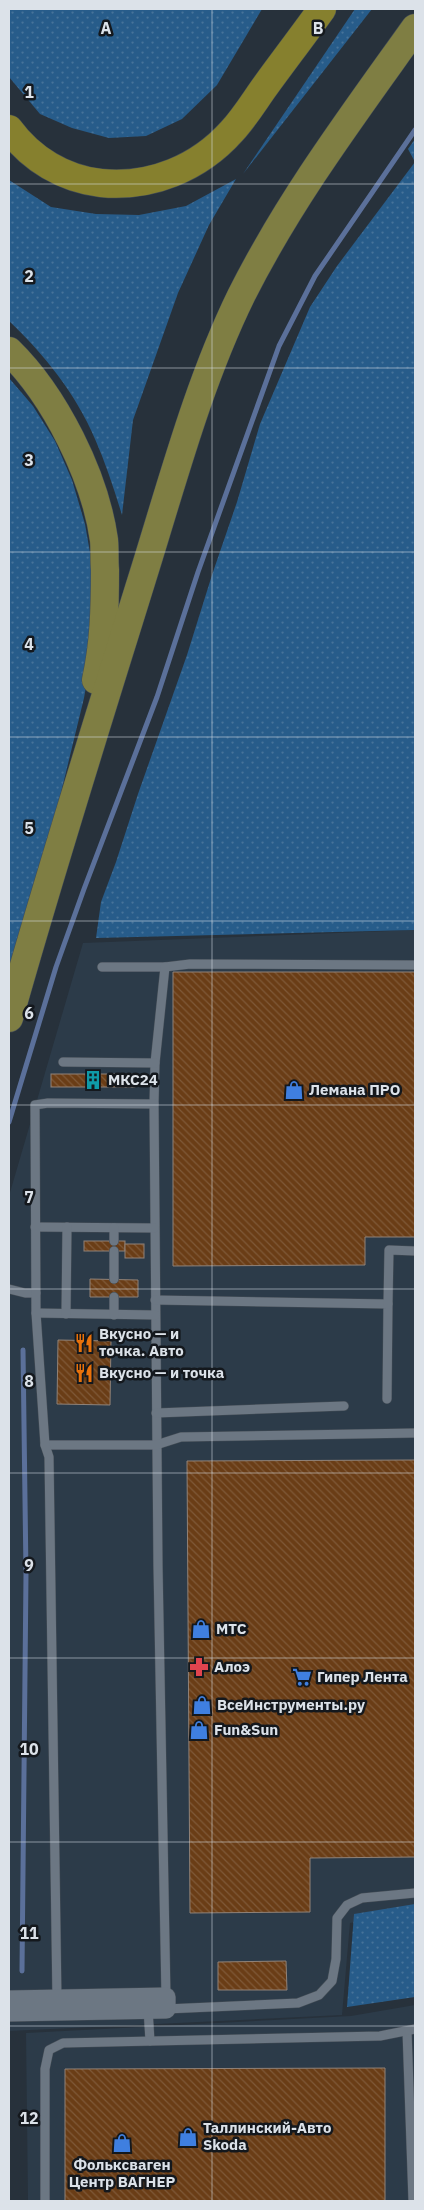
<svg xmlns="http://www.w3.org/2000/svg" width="424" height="2210" font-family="'IBM Plex Sans',sans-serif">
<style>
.built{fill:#2c3b49}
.green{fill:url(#green-dots)}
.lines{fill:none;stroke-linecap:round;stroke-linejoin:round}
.stream{stroke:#5b709a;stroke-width:5}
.building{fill:url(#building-back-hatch);stroke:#908278}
.service-casing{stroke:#444d56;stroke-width:10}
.minor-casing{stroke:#444d56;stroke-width:20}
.primary-casing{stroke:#444d56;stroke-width:29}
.trunk-casing{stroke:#444d56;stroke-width:29}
.service{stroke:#6c7783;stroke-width:9}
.minor{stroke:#6c7783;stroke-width:19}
.primary{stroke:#7f7e43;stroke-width:28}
.trunk{stroke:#86802e;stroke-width:28}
.grid{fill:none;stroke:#dce2e9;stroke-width:1;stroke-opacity:0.55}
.labels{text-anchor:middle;stroke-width:5;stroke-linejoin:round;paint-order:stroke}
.poi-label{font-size:15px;font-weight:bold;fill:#dce2e9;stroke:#14181d;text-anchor:start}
.grid-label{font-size:16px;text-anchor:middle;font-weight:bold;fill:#dce2e9;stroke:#14181d;stroke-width:5;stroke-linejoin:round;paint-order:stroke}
</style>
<defs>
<pattern id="green-dots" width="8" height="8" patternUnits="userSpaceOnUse" patternTransform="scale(1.25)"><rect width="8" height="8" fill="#275c8a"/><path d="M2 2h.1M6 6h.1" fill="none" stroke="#46739a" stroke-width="1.8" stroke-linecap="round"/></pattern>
<pattern id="building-back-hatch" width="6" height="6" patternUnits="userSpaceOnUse" patternTransform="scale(1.25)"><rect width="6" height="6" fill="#6a3d16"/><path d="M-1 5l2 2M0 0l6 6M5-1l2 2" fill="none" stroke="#7f5938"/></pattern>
</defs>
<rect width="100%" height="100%" fill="#27313b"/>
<g class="built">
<polygon points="415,930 415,1913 350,1923 342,2015 9,2031 9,1196 83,943"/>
<polygon points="415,2005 415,2201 28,2201 26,2033 351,2016"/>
</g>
<g class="green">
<polygon points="9,9 262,9 217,85 182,119 146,136 109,138 72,128 40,114 9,77"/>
<polygon points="355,9 372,9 243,174"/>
<polygon points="415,139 415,930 96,938 101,902 116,862 138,794 187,655 212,575 237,502 260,424 310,307 337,266 415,162 408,149"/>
<path d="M236,179l-27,46 -31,68 -45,127 -11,95c-8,-26 -16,-51 -27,-76 -19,-45 -51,-85 -86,-118v-141l42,27 45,7 43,1 47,-9z"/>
<polygon points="9,378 33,406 55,441 72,480 85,524 92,564 91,658 84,698 59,801 9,977"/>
<polygon points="415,1904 415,1997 347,2007 354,1914"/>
</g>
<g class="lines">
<g class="stream">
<polyline points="9,1122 56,967 84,889 157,697 198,572 279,346 315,276 415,130"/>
<polyline points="22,1971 26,1574 23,1350"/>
</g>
</g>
<g class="building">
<polygon points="173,972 415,972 415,1237 365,1237 365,1265 173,1266"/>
<rect x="51" y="1074" width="84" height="13"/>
<rect x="84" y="1241" width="41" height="10"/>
<rect x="125" y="1244" width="19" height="14"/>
<polygon points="90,1279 138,1280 138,1297 90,1297"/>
<polygon points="58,1340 111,1341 110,1405 57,1404"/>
<polygon points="415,1460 415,1857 310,1858 310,1912 190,1913 187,1461"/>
<polygon points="286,1961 287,1990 218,1990 218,1962"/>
<polygon points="385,2068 385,2201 65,2201 65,2069"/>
</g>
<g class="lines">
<g class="service-casing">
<g id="service">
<polyline points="102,967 165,967 190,964 415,965"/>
<polyline points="165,967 155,1063 154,1104 158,1566 166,1997"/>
<polyline points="63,1062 155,1063"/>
<polyline points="35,1227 154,1228"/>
<polyline points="114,1228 114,1241"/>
<polyline points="114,1279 114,1251"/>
<polyline points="9,1289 25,1293 36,1293"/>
<polyline points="155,1300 388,1304 387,1399"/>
<polyline points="388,1304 389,1250 415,1251"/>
<polyline points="36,1313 155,1315"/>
<polyline points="66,1314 67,1227"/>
<polyline points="114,1315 114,1297"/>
<polyline points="156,1413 344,1406"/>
<polyline points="45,1445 156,1445 181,1437 415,1433"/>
<polyline points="57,2000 49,1457 45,1445 36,1313 35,1105 48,1103 154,1104"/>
<polyline points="148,2009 150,2041"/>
<polyline points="166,2009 298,2003 319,1995 332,1981 336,1959 337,1918 347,1905 362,1898 415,1893"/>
<polyline points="407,2031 413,2201"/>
<polyline points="45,2201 45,2069 49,2050 63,2043 380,2036 415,2029"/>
</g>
</g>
<g class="minor-casing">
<polyline id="minor" points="9,2000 166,1997 166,2009 9,2012"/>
</g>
<g class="primary-casing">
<g id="primary">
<path d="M9,351c46,45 86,125 95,189 1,10 0,20 1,30 0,38 -1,74 -9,110"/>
<path d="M9,1018c41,-146 87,-291 132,-436 30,-95 56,-196 100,-286 48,-96 112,-181 174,-268"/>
</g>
</g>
<g class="trunk-casing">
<path id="trunk" d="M9,129c22,30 55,50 92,54 50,5 98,-15 131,-52 13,-14 23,-31 34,-46 19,-26 38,-51 56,-76"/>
</g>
<use href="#service" class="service"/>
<use href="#minor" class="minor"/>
<use href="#primary" class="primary"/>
<use href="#trunk" class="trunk"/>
</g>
<path class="grid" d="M212,9v2192M9,184h406M9,368h406M9,552h406M9,737h406M9,921h406M9,1105h406M9,1289h406M9,1473h406M9,1658h406M9,1842h406M9,2026h406"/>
<defs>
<g id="building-bare" transform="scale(1.5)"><path d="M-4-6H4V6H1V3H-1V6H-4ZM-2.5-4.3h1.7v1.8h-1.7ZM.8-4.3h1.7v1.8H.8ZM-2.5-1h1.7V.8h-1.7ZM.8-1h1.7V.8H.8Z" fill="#0f9aa8" stroke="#14181d" stroke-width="2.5" paint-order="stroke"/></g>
<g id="shop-bare" transform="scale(1.5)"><path d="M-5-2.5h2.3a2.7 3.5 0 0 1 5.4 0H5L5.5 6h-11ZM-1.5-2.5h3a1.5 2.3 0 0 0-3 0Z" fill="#3f7fe0" stroke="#14181d" stroke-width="2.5" paint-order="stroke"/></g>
<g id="restaurant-bare" transform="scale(1.5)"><path d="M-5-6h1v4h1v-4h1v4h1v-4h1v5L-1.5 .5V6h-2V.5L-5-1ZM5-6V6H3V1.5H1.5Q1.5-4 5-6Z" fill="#e8710a" stroke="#14181d" stroke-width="2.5" paint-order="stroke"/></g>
<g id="pharmacy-bare" transform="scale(1.5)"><path d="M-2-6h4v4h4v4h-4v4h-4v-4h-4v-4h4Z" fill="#e0444e" stroke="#14181d" stroke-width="2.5" paint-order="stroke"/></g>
<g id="supermarket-bare" transform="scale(1.5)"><path d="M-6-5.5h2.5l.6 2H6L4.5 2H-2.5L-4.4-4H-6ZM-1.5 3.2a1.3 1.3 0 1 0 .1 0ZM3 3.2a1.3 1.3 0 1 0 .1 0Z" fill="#3f7fe0" stroke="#14181d" stroke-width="2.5" paint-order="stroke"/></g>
</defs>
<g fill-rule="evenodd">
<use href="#building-bare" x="93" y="1080"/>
<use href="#shop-bare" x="294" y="1090"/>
<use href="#restaurant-bare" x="84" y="1343"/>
<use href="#restaurant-bare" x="84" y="1373"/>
<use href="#shop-bare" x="201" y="1629"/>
<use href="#pharmacy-bare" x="199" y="1667"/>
<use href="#supermarket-bare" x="302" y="1677"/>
<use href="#shop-bare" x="202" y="1705"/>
<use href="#shop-bare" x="199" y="1730"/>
<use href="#shop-bare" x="188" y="2137"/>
<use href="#shop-bare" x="122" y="2143"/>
</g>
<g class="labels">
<g class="poi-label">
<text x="108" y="1085">МКС24</text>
<text x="309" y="1095">Лемана ПРО</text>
<text x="99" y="1339">Вкусно — и<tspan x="99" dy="17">точка. Авто</tspan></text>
<text x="99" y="1378">Вкусно — и точка</text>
<text x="216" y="1634">МТС</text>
<text x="214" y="1672">Алоэ</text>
<text x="317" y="1682">Гипер Лента</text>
<text x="217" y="1710">ВсеИнструменты.ру</text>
<text x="214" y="1735">Fun&amp;Sun</text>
<text x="203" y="2133">Таллинский-Авто<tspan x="203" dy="17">Skoda</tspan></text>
<text x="122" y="2170" text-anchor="middle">Фольксваген<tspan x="122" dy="17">Центр ВАГНЕР</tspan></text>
</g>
</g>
<g class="grid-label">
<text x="106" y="34">A</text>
<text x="318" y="34">B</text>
<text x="29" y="98">1</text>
<text x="29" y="282">2</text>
<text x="29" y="466">3</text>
<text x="29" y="650">4</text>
<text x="29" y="834">5</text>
<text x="29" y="1019">6</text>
<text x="29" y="1203">7</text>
<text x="29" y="1387">8</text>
<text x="29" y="1571">9</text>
<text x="29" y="1755">10</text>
<text x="29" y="1939">11</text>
<text x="29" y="2124">12</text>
</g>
<rect width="424" height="2210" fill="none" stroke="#dce2e9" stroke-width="20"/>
</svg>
